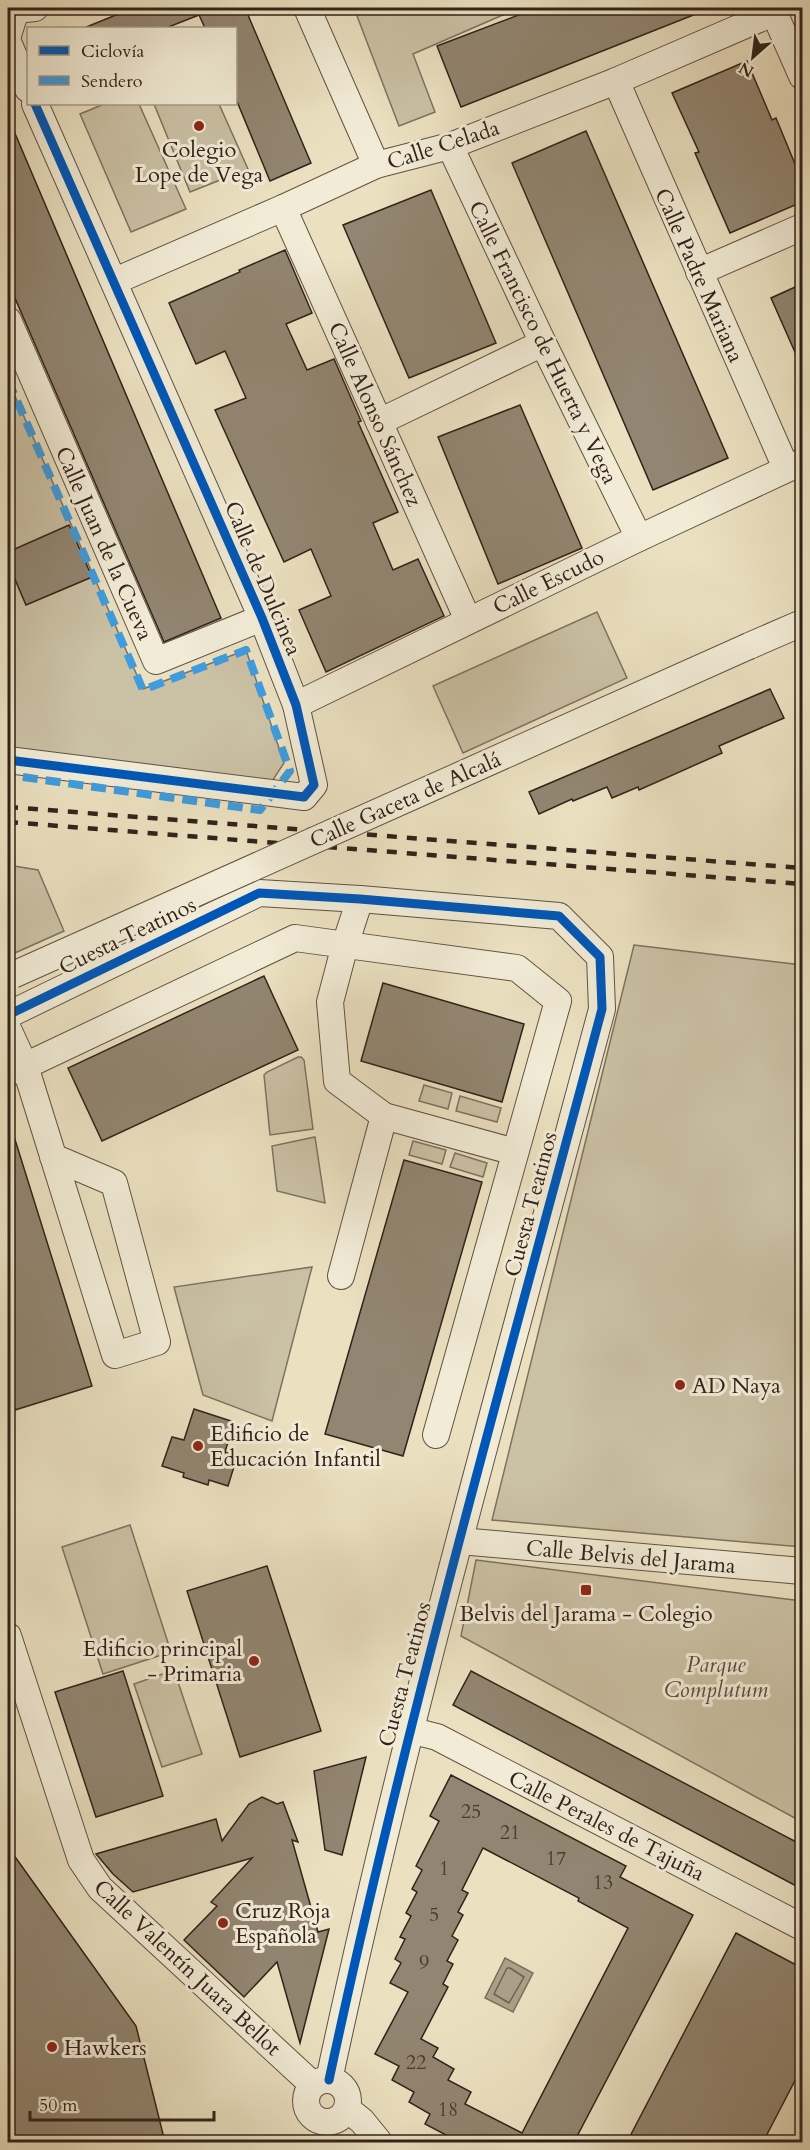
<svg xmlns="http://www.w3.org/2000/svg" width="810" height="2150" font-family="Cardo,serif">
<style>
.green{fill:#cbc1a5;stroke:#7e7260;stroke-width:1.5}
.water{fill:#aca088;stroke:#7b6e5c;stroke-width:1.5}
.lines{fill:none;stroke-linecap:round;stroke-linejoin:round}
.shore{stroke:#6e6151;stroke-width:1.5}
.building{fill:#928571;stroke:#31221a;stroke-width:1.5;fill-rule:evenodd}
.minor-casing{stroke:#605244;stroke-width:28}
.minor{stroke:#f2ecd7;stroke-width:26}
.rail{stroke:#31221a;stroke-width:4.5;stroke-dasharray:10 10;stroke-linecap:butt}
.minor-bridge-casing{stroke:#605244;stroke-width:28;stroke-linecap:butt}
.minor-bridge{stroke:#f2ecd7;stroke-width:26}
.quiet{stroke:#3e9cdf;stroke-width:8;stroke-dasharray:15 8;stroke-linecap:butt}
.cycleway-casing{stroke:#f2ecd7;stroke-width:13}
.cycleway{stroke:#0057b8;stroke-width:9}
.poi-dot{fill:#8f2418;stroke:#f2ecd7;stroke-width:2}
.labels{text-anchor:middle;stroke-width:6;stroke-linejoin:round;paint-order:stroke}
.number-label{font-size:20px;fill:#493b30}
.street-label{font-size:22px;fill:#31221a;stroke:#f2ecd7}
.poi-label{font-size:22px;fill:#31221a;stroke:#f2ecd7;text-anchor:start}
.park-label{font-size:22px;font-style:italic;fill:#584a3d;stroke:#f2ecd7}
</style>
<rect width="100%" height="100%" fill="#ebe1c1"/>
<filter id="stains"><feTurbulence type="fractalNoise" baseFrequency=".00333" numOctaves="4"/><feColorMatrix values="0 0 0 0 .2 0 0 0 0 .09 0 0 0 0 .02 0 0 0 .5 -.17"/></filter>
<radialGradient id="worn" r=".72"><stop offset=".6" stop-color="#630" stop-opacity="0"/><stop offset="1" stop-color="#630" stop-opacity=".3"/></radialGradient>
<g class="green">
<polygon points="354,8 519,8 413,54 435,112 399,126"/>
<polygon points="104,104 139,104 186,209 131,232 80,114"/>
<polygon points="154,104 219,104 248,169 190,192"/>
<polygon points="8,380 143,689 246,650 284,763 269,786 8,753"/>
<polygon points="597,612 627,678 463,753 433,686"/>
<polygon points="8,865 38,870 64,931 8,956"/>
<polygon points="634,945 802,965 802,1547 492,1520"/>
<polygon points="298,1057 301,1057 304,1060 313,1129 270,1135 264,1075 267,1072"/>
<polygon points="424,1085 452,1093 448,1109 419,1101"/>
<polygon points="460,1096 501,1108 497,1122 456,1111"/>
<polygon points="315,1137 325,1203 277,1191 272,1146"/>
<polygon points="413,1141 446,1150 442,1164 409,1155"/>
<polygon points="455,1153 487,1163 483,1177 450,1167"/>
<polygon points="312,1267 272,1421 203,1395 174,1287"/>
<polygon points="130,1525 171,1652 103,1674 62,1547"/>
<polygon points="476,1560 802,1601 802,1822 461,1636"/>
<polygon points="174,1670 202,1754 162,1767 134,1684"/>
</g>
<polygon class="water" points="505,1958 533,1973 513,2012 485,1998"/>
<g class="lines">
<polygon class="shore" points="507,1968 510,1968 524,1977 509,2003 494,1994"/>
</g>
<g class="building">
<polygon points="133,8 245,8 311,163 270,181 236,99 236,28 205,28 199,15 166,28 84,28"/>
<polygon points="537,8 711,8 461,107 437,46"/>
<polygon points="747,61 772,120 776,118 802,181 802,202 730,233 695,153 699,152 672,93"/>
<polygon points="8,117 221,618 164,642 8,282"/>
<polygon points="586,131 728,458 653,490 512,163"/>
<polygon points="431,190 496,343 409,378 343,225"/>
<polygon points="285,250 312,313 286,324 307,370 334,359 361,421 358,422 398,512 373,523 393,570 418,559 444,616 326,672 299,610 331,596 311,549 284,562 215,410 246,398 225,351 196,364 169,303 240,272 239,270"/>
<polygon points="802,284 802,368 771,298"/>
<polygon points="520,405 582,548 498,584 438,437"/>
<polygon points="69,525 92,577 26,605 8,563 8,552"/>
<polygon points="770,689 784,718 719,746 722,753 639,790 638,787 612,798 607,787 573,801 572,799 539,814 529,792"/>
<polygon points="264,976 298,1050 102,1141 68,1068"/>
<polygon points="383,983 524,1024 502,1102 361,1061"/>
<polygon points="12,1130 92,1386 15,1410 8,1387 8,1131"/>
<polygon points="404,1160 482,1182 403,1456 325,1434"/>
<polygon points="194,1409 234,1422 225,1452 237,1457 228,1486 209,1480 208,1485 183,1477 184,1473 162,1466 172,1437 184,1440"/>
<polygon points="267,1566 321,1731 240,1757 187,1591"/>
<polygon points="123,1671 163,1796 96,1817 55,1692"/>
<polygon points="471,1671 802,1845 802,1889 453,1705"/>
<polygon points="366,1757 342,1855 325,1850 314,1771"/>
<path d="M451,1775l175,91 -6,11 73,38 -119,227h-130l4,-6 -23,-12 5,-10 -21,-12 5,-10 -22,-12 7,-14 -24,-12 33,-62 -18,-9 11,-20 -6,-4 10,-20 -5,-2 11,-21 -5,-3 11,-21 -5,-3 10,-19 -6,-4 23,-45 -9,-5zM483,1848l96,50 -1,3 50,27 -106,205 -57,-29 6,-12 -23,-12 6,-11 -21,-12 5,-9 -17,-9 27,-52 -5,-3 10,-20 -6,-3 11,-21 -6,-4 11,-21 -5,-3 10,-19 -6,-3z"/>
<polygon points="262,1797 277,1804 283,1802 298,1842 292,1840 318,1932 329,1929 300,2043 277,1962 244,1997 184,1940 217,1906 211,1902 252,1858 133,1892 113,1874 96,1854 216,1819 222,1841 249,1804"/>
<polygon points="8,1847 136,2026 165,2142 8,2142"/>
<polygon points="736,1933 802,1968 802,2067 763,2142 627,2142"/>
</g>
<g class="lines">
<g class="minor-casing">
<g id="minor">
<polyline points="307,8 376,165"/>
<polyline points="772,8 802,76"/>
<polyline points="8,35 16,10 35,8"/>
<polyline points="8,42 28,89"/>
<polyline points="616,81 786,468"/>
<polyline points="450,146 543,343 639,538"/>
<polyline points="283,208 468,620"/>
<polyline points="699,272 802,227"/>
<polyline points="115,281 283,208 376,165 450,146 616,81 773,13"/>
<polyline points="8,320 156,661 262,618"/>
<polyline points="379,422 543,343"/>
<polyline points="749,646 802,623"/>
<polyline points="296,705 639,538 802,462"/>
<polyline points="8,760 304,797 314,785 296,705 262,618 35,104"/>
<polyline points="360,899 345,945 330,1002 337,1081 384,1116 515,1152"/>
<path d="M8,1015l251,-122 101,6 199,17 41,41 2,52c-95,356 -196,710 -273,1071"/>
<polyline points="8,1029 25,1066 8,1073"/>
<polyline points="53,1157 114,1183 157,1342 115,1355 25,1066 295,938 517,968 558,1001 436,1435"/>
<polyline points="341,1276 384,1116"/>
<polyline points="460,1541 802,1571"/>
<polyline points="8,1636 81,1860 100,1888 313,2085"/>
<polyline points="409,1730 437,1737 802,1927"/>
<circle cx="327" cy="2101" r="21"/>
<polyline points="347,2109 362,2121 379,2142"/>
</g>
</g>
<use href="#minor" class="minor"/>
<g class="rail">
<polyline points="8,807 802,868"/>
<polyline points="8,822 802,884"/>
</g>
<g class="minor-bridge-casing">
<polyline id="minor-bridge" points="13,975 749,646"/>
</g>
<use href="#minor-bridge" class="minor-bridge"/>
<polyline class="quiet" points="8,380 143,690 246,650 290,771 260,810 8,775"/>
<g class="cycleway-casing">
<g id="cycleway">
<polyline points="8,760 304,797 314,785 296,705 262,618 35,104"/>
<path d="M8,1015l251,-122 101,6 199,17 41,41 2,52c-95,356 -196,710 -273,1071"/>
</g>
</g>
<use href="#cycleway" class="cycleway"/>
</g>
<g class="poi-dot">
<circle cx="199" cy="126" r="6"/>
<circle cx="680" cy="1385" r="6"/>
<circle cx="198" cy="1446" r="6"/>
<rect x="580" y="1584" width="12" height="12" rx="3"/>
<circle cx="254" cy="1661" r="6"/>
<circle cx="223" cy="1923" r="6"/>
<circle cx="52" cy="2047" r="6"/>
</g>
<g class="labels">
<g class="number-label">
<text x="471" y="1818">25</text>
<text x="510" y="1839">21</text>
<text x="556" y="1865">17</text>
<text x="444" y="1875">1</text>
<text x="603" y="1889">13</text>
<text x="434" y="1921">5</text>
<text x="424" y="1969">9</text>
<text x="416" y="2069">22</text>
<text x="448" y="2116">18</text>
</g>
<g class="street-label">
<text transform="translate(443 144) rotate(-18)" y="8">Calle Celada</text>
<text transform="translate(700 275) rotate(66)" y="8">Calle Padre Mariana</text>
<text transform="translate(544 342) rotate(64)" y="8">Calle Francisco de Huerta y Vega</text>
<text transform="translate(376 414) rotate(66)" y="8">Calle Alonso Sánchez</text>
<text transform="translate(105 543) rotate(66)" y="8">Calle Juan de la Cueva</text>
<text transform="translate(264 578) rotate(67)" y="8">Calle de Dulcinea</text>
<text transform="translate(548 581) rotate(-26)" y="8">Calle Escudo</text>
<text transform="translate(405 799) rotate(-24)" y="8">Calle Gaceta de Alcalá</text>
<text transform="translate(127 935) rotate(-26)" y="8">Cuesta Teatinos</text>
<text transform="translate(530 1204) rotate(-75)" y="8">Cuesta Teatinos</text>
<text transform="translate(631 1556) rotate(5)" y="8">Calle Belvis del Jarama</text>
<text transform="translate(404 1674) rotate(-75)" y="8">Cuesta Teatinos</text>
<text transform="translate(607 1825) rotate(27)" y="8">Calle Perales de Tajuña</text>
<text transform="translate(188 1967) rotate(43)" y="8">Calle Valentín Juara Bellot</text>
</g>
<g class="poi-label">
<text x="199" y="157" text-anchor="middle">Colegio<tspan x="199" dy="25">Lope de Vega</tspan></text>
<text x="692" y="1393">AD Naya</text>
<text x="210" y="1441">Edificio de<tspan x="210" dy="25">Educación Infantil</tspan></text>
<text x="586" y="1621" text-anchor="middle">Belvis del Jarama - Colegio</text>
<text x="242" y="1656" text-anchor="end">Edificio principal<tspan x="242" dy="25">- Primaria</tspan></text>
<text x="235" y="1918">Cruz Roja<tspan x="235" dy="25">Española</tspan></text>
<text x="64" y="2055">Hawkers</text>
</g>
<g class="park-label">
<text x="716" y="1672">Parque<tspan x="716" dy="25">Complutum</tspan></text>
</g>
</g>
<rect width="810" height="2150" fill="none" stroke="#ebe1c1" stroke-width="30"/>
<rect x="9" y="9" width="792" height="2132" fill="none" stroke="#31221a" stroke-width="3"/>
<rect x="15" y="15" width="780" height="2120" fill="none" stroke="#31221a" stroke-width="1.5"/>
<rect x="27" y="27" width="210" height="78" fill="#f2ecd7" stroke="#a59b8b" stroke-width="1.5"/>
<rect x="39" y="46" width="30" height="9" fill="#0057b8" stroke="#a59b8b" stroke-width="1.5"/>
<text x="81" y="57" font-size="18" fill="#31221a">Ciclovía</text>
<rect x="39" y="76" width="30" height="9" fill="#3e9cdf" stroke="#a59b8b" stroke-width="1.5"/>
<text x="81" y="87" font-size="18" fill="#31221a">Sendero</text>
<g transform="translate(753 57) rotate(208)" stroke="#f2ecd7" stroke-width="4.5" paint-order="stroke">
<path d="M0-4.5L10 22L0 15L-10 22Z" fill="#31221a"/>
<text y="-9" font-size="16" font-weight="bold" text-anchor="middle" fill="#31221a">N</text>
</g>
<path d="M30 2111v9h184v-9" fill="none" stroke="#31221a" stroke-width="3"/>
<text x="39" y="2111" font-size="18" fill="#31221a" stroke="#f2ecd7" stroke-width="4.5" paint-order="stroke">50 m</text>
<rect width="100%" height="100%" filter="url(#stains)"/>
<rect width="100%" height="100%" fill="url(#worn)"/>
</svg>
